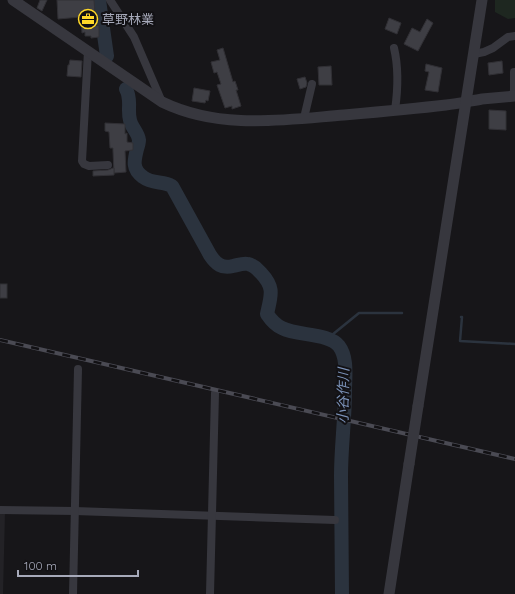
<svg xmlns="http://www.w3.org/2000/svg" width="515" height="594" font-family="Quicksand,'Noto Sans JP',sans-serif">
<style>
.built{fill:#232226}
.green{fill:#1e2720}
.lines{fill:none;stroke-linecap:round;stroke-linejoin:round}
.stream{stroke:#2b333e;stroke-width:2.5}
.river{stroke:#2b333e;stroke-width:14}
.building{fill:#3e3e44;stroke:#313035}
.minor{stroke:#37373e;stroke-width:8}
.tertiary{stroke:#37373e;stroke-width:11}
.rail-casing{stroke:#4a4a53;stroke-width:4}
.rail{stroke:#121114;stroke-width:2.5;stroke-dasharray:8;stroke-linecap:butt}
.tertiary-bridge{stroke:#37373e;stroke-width:11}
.labels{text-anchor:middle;stroke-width:4;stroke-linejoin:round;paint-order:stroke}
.poi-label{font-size:13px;fill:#a7aaba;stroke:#121114;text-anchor:start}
.water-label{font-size:14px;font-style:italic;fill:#7b92b8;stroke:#121114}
</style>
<rect width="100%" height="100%" fill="#171619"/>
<polygon class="built" points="0,512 5,512 3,594 0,594"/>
<polygon class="green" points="495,0 515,0 515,18 508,19 495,12"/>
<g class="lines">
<g class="stream">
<polyline points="461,317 462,317 460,341 515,344"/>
<polyline points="327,339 359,313 402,313"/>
</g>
<g class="river">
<polyline points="99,0 107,56"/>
<path d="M126,89c6,11 1,20 4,31 1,7 8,12 9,20 0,3 -1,6 -2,9 -3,12 -5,20 6,28 9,7 20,4 29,9l38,69c6,9 12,14 23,11 5,-1 10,-3 15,-2 6,1 9,5 13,9 14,15 10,22 6,41 4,6 8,11 15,14 15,8 47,5 57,18 9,12 6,31 6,45 0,28 -4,56 -4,85 0,39 1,79 1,118"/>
</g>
</g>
<g class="building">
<polygon points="40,0 47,0 42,11 37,8"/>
<polygon points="57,0 94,0 96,26 99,25 99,37 91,38 91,36 85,36 85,32 82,33 81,17 58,19"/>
<polygon points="389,18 401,23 397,34 385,29"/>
<polygon points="427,19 433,23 418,51 404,44 412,28 420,32"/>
<polygon points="223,48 233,82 235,81 238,90 236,90 241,106 232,109 232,106 225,108 217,85 221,84 217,72 214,73 211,62 220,60 217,50"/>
<polygon points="70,60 82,61 81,77 67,76 68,65 69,65"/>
<polygon points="502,61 503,73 489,75 488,63"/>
<polygon points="426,64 442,68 438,92 425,90 429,72 425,71"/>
<polygon points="331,66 332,85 319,85 318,67"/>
<polygon points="305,77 307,83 306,87 300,89 297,79"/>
<polygon points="194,88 210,91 208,101 206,100 205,103 192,101"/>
<polygon points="489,110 506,111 506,130 489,129"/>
<polygon points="105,123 125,124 125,134 127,133 127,142 133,143 133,150 125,151 126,172 114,173 113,151 113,148 110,148 109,132 105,131"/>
<polygon points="113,168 114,168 114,175 93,176 93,171 108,170"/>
<rect x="0" y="284" width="7" height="14"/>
</g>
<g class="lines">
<g class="minor">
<polyline points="110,0 134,37 162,102"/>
<path d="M394,48c5,21 4,41 1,62"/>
<polyline points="88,51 82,161 84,164 89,166 108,165"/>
<polyline points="474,54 484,52 493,48 508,37 515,36"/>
<polyline points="514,72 514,96"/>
<polyline points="304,118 312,84"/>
<polyline points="0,510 75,511 335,520"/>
<polyline points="73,594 78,369"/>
<polyline points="210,594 215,393"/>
</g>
<g class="tertiary">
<path d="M13,0l149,102c58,28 120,18 182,13 34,-3 68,-6 102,-10 12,-1 24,-4 36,-6 11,-1 22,-2 33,-3"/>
<polyline points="418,406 482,0"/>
<polyline points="389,594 409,464"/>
</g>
<g class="rail-casing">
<polyline id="rail" points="0,340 515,459"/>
</g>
<use href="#rail" class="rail"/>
<polyline class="tertiary-bridge" points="409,464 418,406"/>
</g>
<defs>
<g id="office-ring" transform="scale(1)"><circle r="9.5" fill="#121114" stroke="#ffd828" stroke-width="1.5"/><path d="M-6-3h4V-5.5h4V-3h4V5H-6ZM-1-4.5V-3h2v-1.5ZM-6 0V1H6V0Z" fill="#ffd828"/></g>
</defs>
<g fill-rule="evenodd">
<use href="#office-ring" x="88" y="19"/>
</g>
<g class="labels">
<g class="poi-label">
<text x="102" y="24">草野林業</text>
</g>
<g class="water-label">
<text transform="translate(343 396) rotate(-89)" y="5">小谷作川</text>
</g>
</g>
<path d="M18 570v6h120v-6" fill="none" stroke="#a7aaba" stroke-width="2"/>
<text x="24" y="570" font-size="12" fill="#a7aaba" stroke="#121114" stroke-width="3" paint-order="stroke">100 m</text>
</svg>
